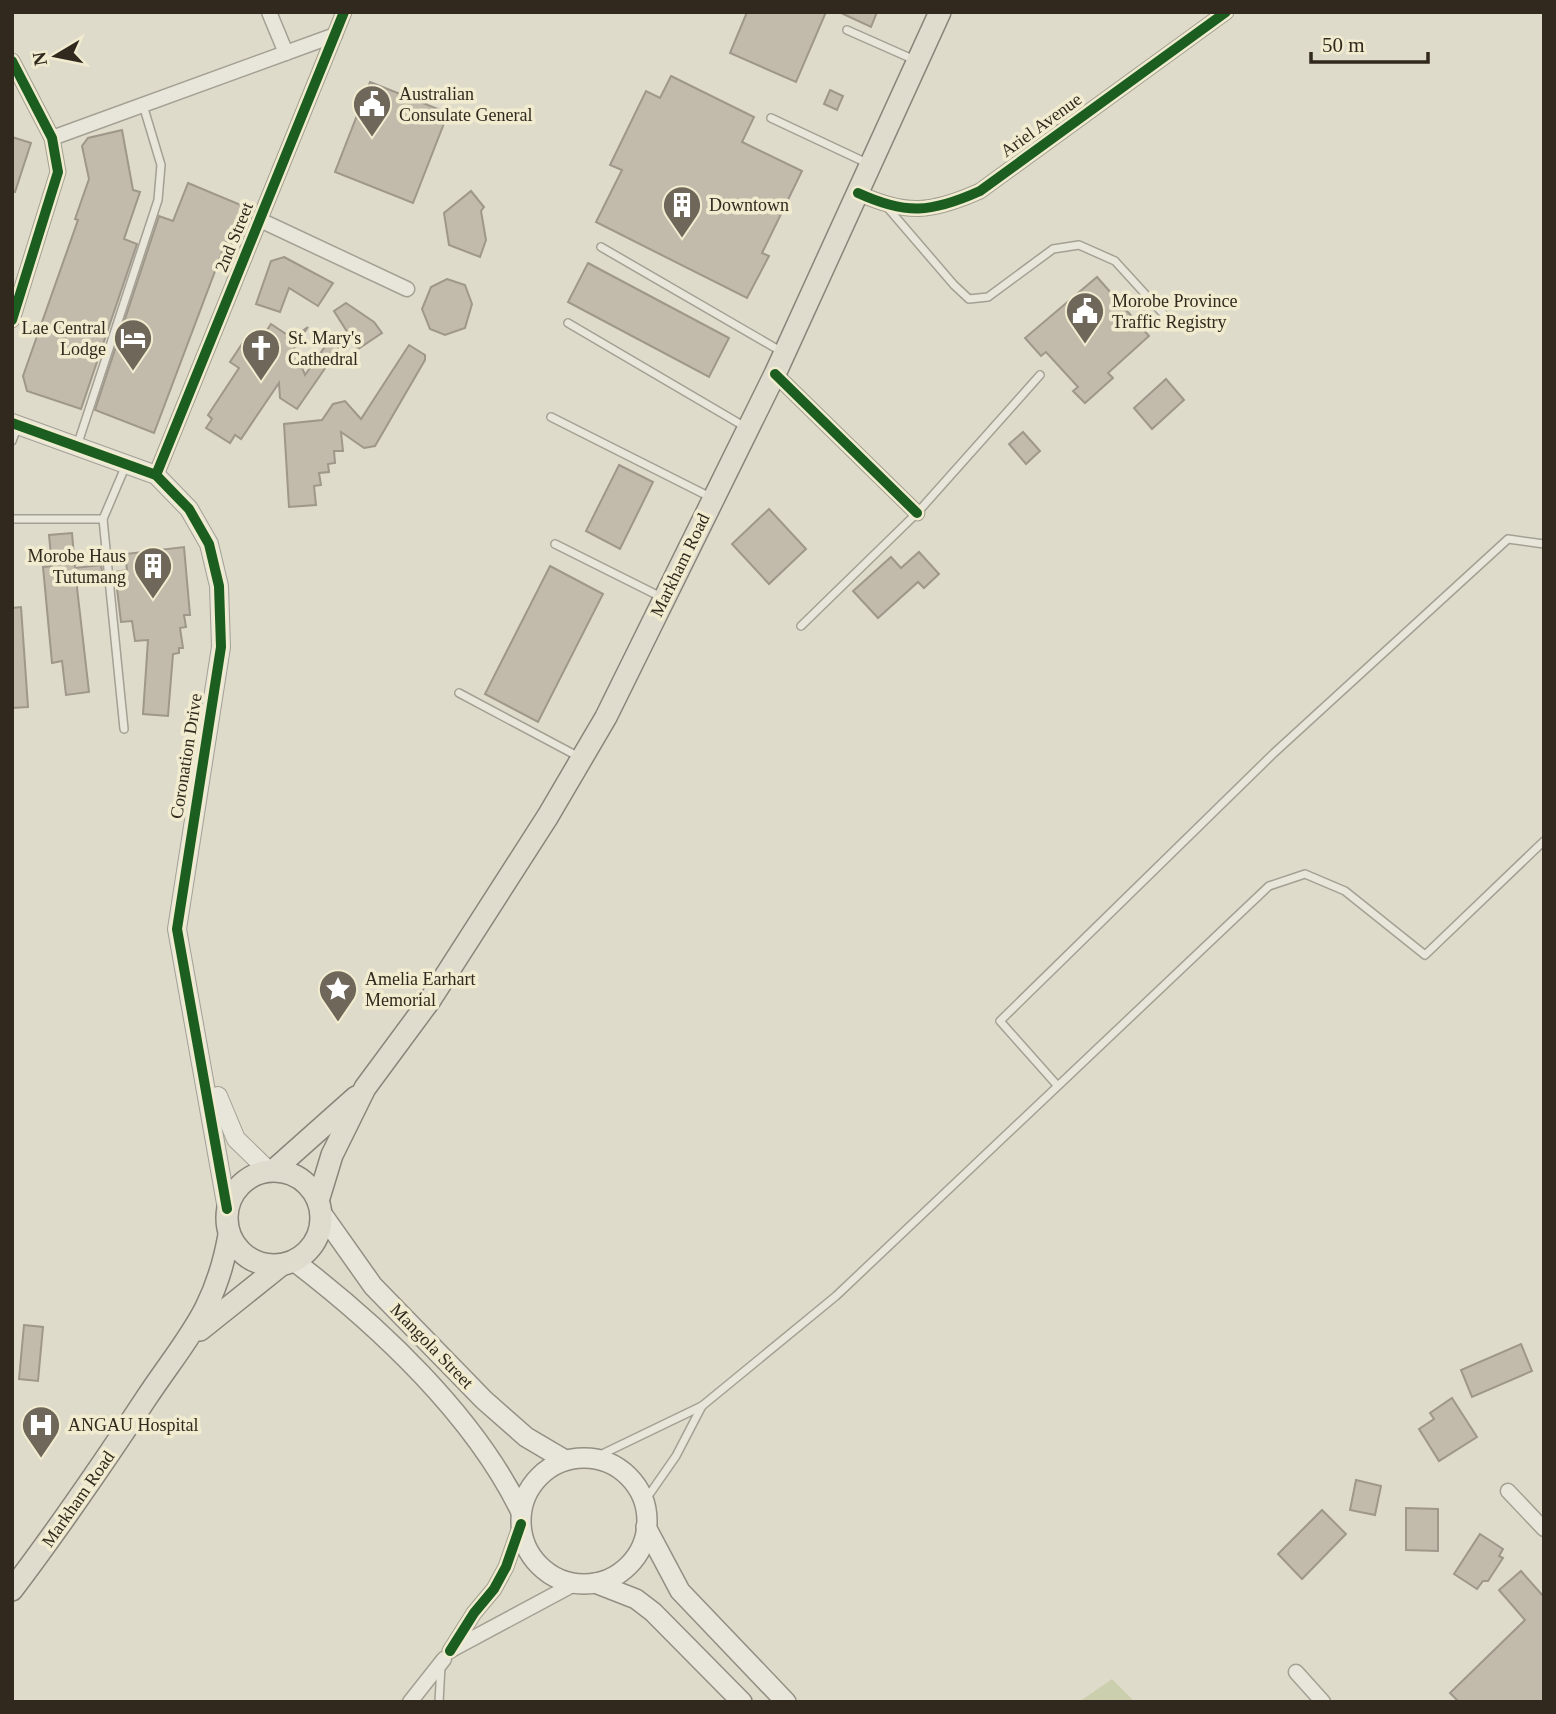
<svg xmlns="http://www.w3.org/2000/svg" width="1556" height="1714" font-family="'Times New Roman',serif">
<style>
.green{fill:#cbcfad}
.building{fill:#c2baab;stroke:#9e978a;stroke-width:2}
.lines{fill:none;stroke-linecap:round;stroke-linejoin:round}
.service-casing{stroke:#a4a093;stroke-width:10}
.minor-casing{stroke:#a4a093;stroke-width:17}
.tertiary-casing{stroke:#a4a093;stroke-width:20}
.secondary-casing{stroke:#948f83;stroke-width:22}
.primary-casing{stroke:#8a857a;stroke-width:24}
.service{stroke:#e8e5db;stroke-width:7}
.minor{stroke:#e8e5db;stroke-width:14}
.tertiary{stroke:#e8e5db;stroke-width:18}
.secondary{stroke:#e8e5db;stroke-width:19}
.primary{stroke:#dfdccd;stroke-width:21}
.cycleway-casing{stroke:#f1ebcf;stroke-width:15}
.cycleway{stroke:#1b5e20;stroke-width:10}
.labels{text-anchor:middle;stroke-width:7;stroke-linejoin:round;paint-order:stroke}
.poi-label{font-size:18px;fill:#31291d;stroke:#f1ebcf;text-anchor:start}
.street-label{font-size:18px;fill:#31291d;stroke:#f1ebcf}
</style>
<rect width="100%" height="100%" fill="#dfdbca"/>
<polygon class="green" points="1112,1679 1135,1702 1079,1702"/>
<g class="building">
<polygon points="747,12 826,12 796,82 730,53"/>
<polygon points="839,12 877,12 871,27"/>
<polygon points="671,76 754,117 742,142 802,171 762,253 769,256 747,298 596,222 622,170 610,165 646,91 660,98"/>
<polygon points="370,82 448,113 413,203 335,172"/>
<polygon points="830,90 843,96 837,110 824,104"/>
<polygon points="122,130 133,190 140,192 124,239 137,244 81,409 27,391 23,376 78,220 75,219 89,179 82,146 88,138"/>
<polygon points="12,137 31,143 15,192 12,192"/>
<polygon points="188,183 248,208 233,245 226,242 154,433 95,410 159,216 173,221"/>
<polygon points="471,191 484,207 481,211 486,240 480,257 449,245 444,213"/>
<polygon points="284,257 333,283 318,306 289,288 280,312 256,304 271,261"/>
<polygon points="588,263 729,338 709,377 568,302"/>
<polygon points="1097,277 1149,336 1108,373 1113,378 1085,403 1073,391 1078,387 1046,352 1041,356 1025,338"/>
<polygon points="447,279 465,285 472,304 465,328 445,335 430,329 422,309 431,287"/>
<polygon points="346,303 374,322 382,333 358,349 334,311"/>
<polygon points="271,324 292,338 308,327 294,348 305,375 329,341 339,348 297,409 280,398 279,383 241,439 235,435 230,443 206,428 212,419 208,415 239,368 230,362 246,338 253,343 256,338 260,341"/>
<polygon points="409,345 425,355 425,360 375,446 364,448 341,432 343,451 334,451 335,463 328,464 329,472 319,473 321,485 314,486 316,505 289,507 284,424 322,420 333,404 345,401 361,419"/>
<polygon points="1166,379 1184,400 1152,429 1134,408"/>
<polygon points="1023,432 1040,451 1026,464 1009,444"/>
<polygon points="619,465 653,482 620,549 586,531"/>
<polygon points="769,509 806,549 769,584 732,544"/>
<polygon points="72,533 75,568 101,565 103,576 76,579 89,692 66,695 62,661 52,663 43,567 52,566 49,535"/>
<polygon points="184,547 190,615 184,615 186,627 180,628 183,648 179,648 179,653 173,654 168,716 143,714 148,640 135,641 132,621 121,622 115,572 127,570 125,554"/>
<polygon points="919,552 939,574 924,588 918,582 878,618 853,591 891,557 901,568"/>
<polygon points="550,566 603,594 538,722 485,694"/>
<polygon points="21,607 28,707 12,708 12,608"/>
<polygon points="24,1325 43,1327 38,1381 19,1379"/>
<polygon points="1521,1344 1532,1371 1472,1397 1461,1370"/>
<polygon points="1452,1398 1477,1437 1439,1461 1419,1429 1434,1419 1430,1413"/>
<polygon points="1356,1480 1381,1486 1375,1515 1350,1510"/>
<polygon points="1406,1508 1438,1509 1438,1551 1406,1550"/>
<polygon points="1322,1510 1346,1534 1302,1579 1278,1554"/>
<polygon points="1480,1534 1503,1549 1499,1556 1503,1558 1488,1581 1483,1581 1477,1589 1454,1574"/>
<polygon points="1521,1571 1544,1597 1544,1702 1459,1702 1450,1693 1525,1620 1499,1590"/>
</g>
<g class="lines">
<g class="service-casing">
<g id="service">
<polyline points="847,30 917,61"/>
<polyline points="771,118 869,164"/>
<polyline points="887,207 954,285 969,299 988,297 1053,249 1079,245 1115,261 1168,319"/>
<polyline points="601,247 784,353"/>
<polyline points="568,323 747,428"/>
<polyline points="551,417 712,498"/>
<polyline points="12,441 18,425"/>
<polyline points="77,446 158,200 161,165 143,105"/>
<polyline points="12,519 103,519 126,465"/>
<polyline points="103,519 124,729"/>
<polyline points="555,544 663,598"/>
<polyline points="801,626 917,513 1040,375"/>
<polyline points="459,693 581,758"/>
<polyline points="1056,1084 1000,1021 1274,753 1508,539 1544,544"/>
<polyline points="594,1458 702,1406 836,1296 1269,886 1305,874 1345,891 1425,955 1544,841"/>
<polyline points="644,1502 676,1456 702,1406"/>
<polyline points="439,1702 441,1666"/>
</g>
</g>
<g class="minor-casing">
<g id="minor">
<polyline points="269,12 286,53"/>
<polyline points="12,61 52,138 58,172 12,320"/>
<polyline points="52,138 335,35"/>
<path d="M858,193c48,22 73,20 122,-2l246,-179"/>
<polyline points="260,220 407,289"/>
<polyline points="775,374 917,513"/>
<polyline points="156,475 344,12"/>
<polyline points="1508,1491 1544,1529"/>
<polyline points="451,1650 576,1583"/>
<polyline points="450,1651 474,1613 494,1589 506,1567 521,1524"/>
<polyline points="1296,1672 1323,1702"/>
<polyline points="410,1702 444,1659"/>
</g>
</g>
<g class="tertiary-casing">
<g id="tertiary">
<polyline points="12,423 156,475 189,509 209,544 219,586 221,647 177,929 227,1209"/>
<polyline points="218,1096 236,1139 269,1171"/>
</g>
</g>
<g class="secondary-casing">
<g id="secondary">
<polyline points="320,1211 373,1286 484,1400 526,1437 565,1460"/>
<path d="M294,1261c85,65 180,154 227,251"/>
<circle cx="584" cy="1521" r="63"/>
<polyline points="646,1527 680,1591 786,1702"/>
<polyline points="595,1583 636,1599 653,1612 742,1702"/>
</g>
</g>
<g class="primary-casing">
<g id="primary">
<polyline points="274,1170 356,1097"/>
<circle cx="274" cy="1218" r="47"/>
<polyline points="318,1201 332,1155 365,1088 430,1000 548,816 606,717 775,374 940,12"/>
<polyline points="200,1330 280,1266"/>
<path d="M12,1590c47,-62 90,-125 133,-190 41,-62 70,-87 84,-165"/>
</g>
</g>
<use href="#service" class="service"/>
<use href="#minor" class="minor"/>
<use href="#tertiary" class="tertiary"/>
<use href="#secondary" class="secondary"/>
<use href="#primary" class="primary"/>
<g class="cycleway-casing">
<g id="cycleway">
<polyline points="12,61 52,138 58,172 12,320"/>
<path d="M858,193c48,22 73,20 122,-2l246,-179"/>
<polyline points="775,374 917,513"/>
<polyline points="12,423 156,475 189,509 209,544 219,586 221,647 177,929 227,1209"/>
<polyline points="156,475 344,12"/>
<polyline points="450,1651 474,1613 494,1589 506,1567 521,1524"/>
</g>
</g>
<use href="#cycleway" class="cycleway"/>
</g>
<defs>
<g id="civic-pin" transform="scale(2.0125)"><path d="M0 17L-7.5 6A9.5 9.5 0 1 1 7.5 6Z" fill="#6e675a" stroke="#f1ebcf"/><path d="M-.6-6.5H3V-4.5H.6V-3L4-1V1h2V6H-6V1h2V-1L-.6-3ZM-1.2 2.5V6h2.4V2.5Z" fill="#fff"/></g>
<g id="building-pin" transform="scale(2.0125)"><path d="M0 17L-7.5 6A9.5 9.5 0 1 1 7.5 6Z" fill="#6e675a" stroke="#f1ebcf"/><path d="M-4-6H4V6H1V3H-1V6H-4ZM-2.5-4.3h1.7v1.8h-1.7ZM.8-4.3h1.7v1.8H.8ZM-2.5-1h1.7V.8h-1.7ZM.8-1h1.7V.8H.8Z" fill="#fff"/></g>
<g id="hotel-pin" transform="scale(2.0125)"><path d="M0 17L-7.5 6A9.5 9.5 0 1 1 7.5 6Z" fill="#6e675a" stroke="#f1ebcf"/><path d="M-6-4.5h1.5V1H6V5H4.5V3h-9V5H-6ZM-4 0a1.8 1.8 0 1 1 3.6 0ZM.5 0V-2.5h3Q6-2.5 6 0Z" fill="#fff"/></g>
<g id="church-pin" transform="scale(2.0125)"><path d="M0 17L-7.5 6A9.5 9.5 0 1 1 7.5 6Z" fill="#6e675a" stroke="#f1ebcf"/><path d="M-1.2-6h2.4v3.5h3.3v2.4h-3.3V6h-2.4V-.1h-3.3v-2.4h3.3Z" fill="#fff"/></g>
<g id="sight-pin" transform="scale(2.0125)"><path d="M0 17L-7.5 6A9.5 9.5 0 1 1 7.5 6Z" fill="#6e675a" stroke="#f1ebcf"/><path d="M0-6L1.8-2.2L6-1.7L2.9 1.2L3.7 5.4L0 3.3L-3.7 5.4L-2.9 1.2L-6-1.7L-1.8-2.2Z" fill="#fff"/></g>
<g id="hospital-pin" transform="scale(2.0125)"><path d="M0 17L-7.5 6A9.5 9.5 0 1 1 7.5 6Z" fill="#6e675a" stroke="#f1ebcf"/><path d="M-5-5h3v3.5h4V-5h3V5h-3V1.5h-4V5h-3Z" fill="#fff"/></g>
</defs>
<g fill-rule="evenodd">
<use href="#civic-pin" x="372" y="104"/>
<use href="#building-pin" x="682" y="205"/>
<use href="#civic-pin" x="1085" y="311"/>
<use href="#hotel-pin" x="133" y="338"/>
<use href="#church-pin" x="261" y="348"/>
<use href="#building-pin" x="153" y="566"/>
<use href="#sight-pin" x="338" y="989"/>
<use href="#hospital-pin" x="41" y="1425"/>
</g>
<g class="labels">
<g class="poi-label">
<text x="399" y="100">Australian<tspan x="399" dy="21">Consulate General</tspan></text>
<text x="709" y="211">Downtown</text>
<text x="1112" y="307">Morobe Province<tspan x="1112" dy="21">Traffic Registry</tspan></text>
<text x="106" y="334" text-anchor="end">Lae Central<tspan x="106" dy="21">Lodge</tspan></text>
<text x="288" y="344">St. Mary's<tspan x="288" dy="21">Cathedral</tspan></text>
<text x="126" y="562" text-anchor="end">Morobe Haus<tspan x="126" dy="21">Tutumang</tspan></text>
<text x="365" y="985">Amelia Earhart<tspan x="365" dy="21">Memorial</tspan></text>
<text x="68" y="1431">ANGAU Hospital</text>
</g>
<g class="street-label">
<text transform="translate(1041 125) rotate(-36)" y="6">Ariel Avenue</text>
<text transform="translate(234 237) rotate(-68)" y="6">2nd Street</text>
<text transform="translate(680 565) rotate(-64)" y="6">Markham Road</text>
<text transform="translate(186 756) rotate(-81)" y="6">Coronation Drive</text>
<text transform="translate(432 1346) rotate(46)" y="6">Mangola Street</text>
<text transform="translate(78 1499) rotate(-55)" y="6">Markham Road</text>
</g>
</g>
<rect width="1556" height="1714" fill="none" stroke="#31291d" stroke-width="28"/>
<g transform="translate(56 56) rotate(260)" stroke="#f1ebcf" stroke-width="5" paint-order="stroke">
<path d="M0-5L12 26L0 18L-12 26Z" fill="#31291d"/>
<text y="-10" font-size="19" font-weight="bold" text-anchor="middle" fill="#31291d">N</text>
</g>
<path d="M1311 52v10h117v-10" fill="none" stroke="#31291d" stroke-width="3.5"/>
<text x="1322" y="52" font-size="21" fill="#31291d" stroke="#f1ebcf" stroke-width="5" paint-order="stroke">50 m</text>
</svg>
